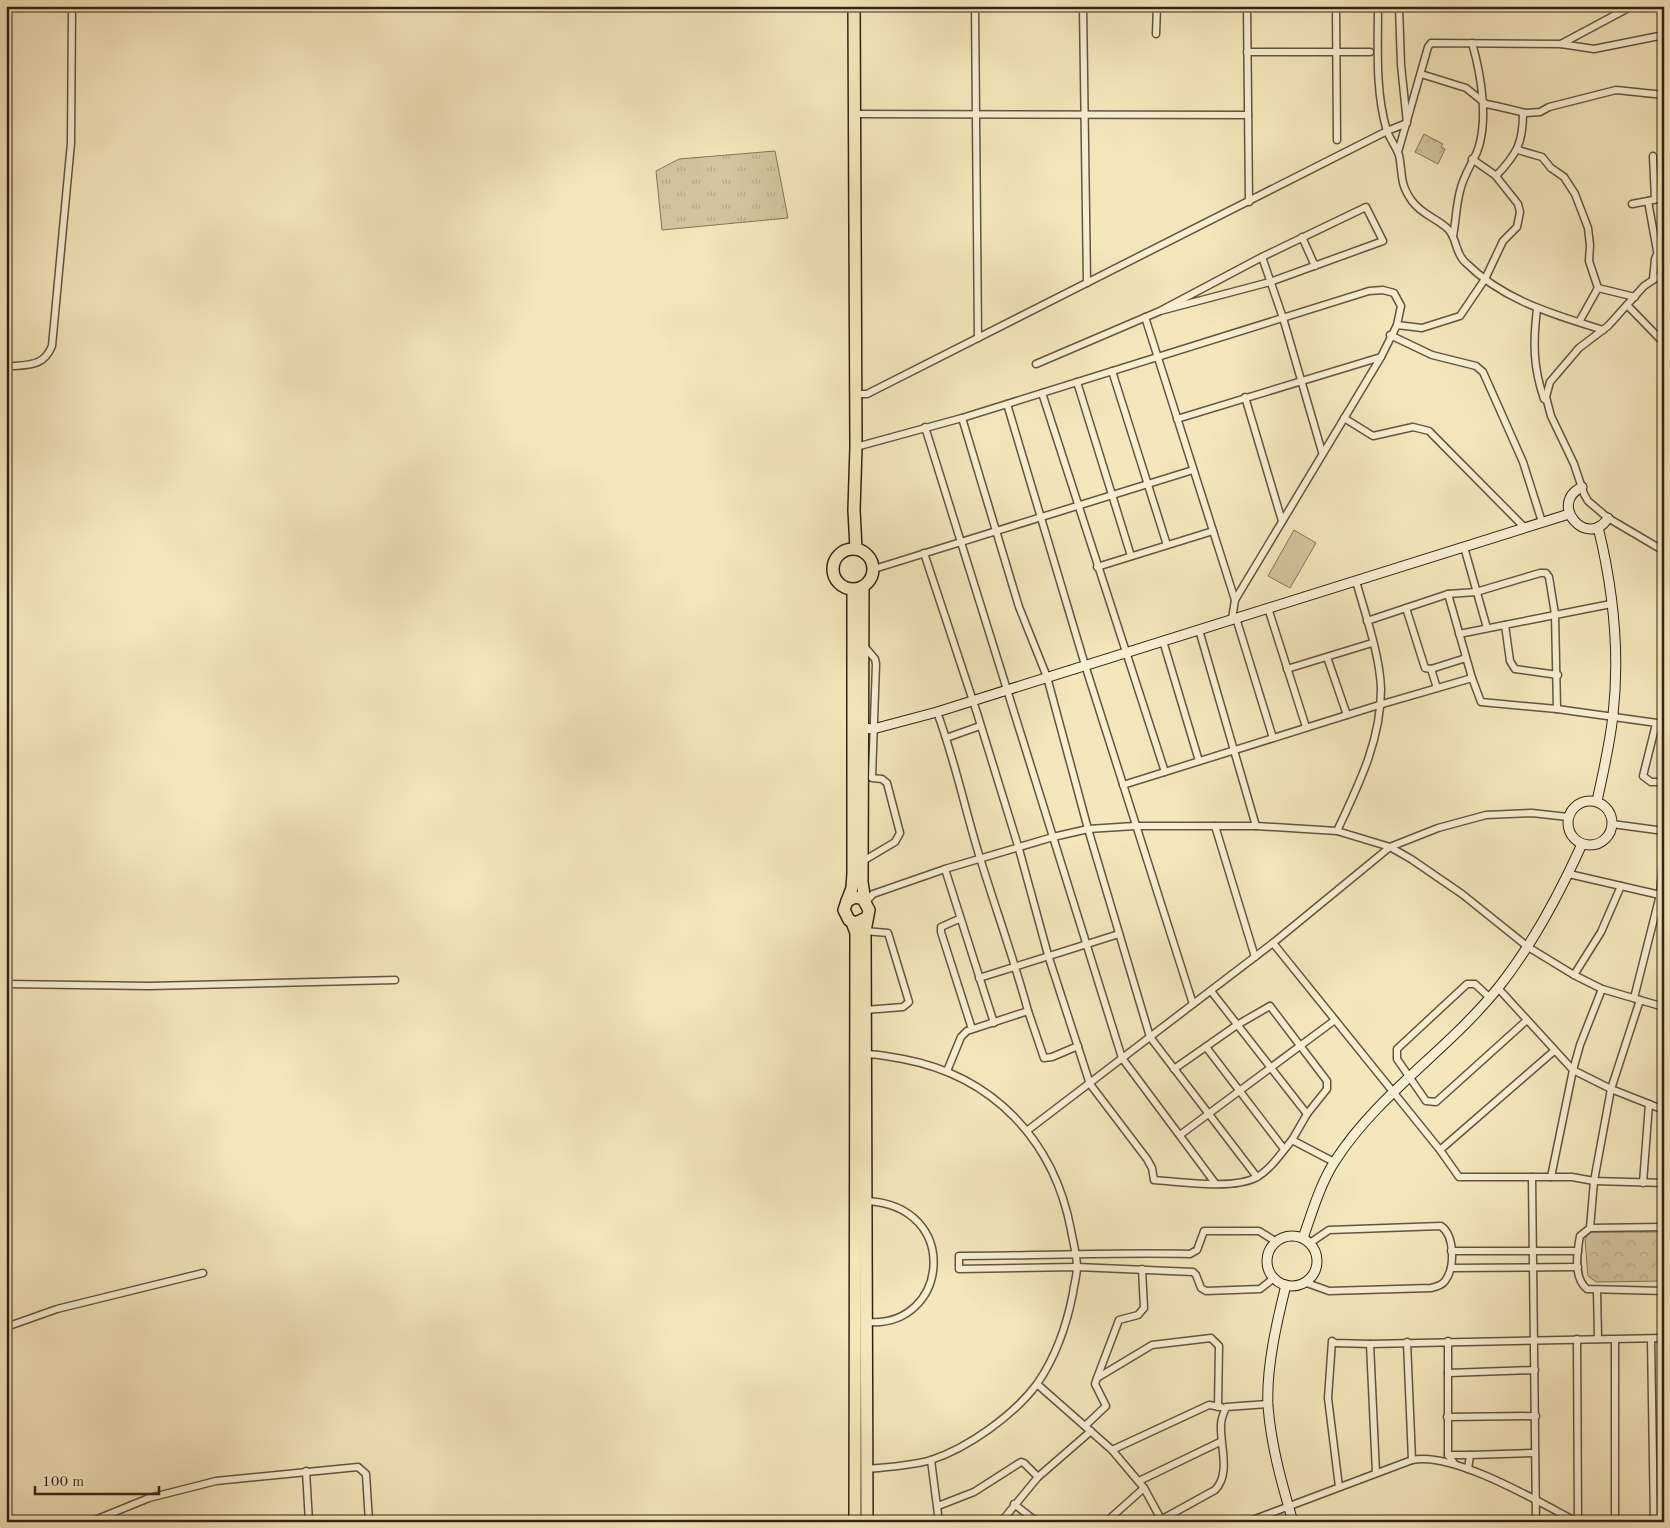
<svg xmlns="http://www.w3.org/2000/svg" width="1670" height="1528" font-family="'Old Standard TT',serif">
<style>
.grass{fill:url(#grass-tufts);stroke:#82755a}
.park{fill:url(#park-crowns);stroke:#82755a}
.pitch{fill:#d3c6a0;stroke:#82755a}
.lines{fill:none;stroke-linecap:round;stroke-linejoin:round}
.street-casing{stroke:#62553f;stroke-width:9}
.secondary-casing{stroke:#322415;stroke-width:11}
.highway-casing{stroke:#322415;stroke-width:14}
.street{stroke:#f8efd3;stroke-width:6}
.secondary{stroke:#f8efd3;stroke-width:9}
.highway{stroke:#f4e7bc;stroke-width:11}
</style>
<defs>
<pattern id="grass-tufts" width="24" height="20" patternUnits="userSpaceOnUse" patternTransform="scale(1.25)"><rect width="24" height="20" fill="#d3c6a0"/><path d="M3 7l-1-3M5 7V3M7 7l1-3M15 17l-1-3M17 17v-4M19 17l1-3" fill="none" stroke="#b6aa89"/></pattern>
<pattern id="park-crowns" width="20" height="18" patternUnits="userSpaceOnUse" patternTransform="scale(1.25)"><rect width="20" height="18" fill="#d3c6a0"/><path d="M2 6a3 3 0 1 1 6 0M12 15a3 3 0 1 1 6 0" fill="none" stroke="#b6aa89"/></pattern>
</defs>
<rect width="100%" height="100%" fill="#f4e7bc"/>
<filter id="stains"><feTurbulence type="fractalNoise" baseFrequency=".004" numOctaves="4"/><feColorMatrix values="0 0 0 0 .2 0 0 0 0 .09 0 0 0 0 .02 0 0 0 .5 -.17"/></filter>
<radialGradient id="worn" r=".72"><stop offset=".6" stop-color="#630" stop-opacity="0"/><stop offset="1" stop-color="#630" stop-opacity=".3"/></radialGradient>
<polygon class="grass" points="775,151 788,218 662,230 656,171 679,159"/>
<g class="park">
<polygon points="1424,134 1443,144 1441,147 1445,149 1438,164 1415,152"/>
<polygon points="1590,1232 1664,1232 1664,1281 1596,1282 1588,1276 1585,1239"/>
</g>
<polygon class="pitch" points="1294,530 1316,543 1290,588 1268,576"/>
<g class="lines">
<g class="street-casing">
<g id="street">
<polyline points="975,6 978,338"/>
<polyline points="1083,6 1087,283"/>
<polyline points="1247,6 1249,202"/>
<polyline points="1336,6 1337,140"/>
<path d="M1378,6c0,40 -3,86 9,125 3,8 9,16 12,24 4,19 0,28 13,46 10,14 25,17 36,28 9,9 7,24 17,33 39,39 88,52 138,68"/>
<polyline points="1156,34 1157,6"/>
<polyline points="1561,44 1632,6"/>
<polyline points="1247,52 1370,52"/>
<polyline points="1421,74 1466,88 1486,104 1496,106 1526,113 1540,112 1549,107 1616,90 1664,95"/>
<polyline points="854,114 1248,115"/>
<polyline points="1518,150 1542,157 1551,168 1564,177 1575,194 1588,228 1590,245 1589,261 1598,288 1579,322"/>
<polyline points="1398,152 1428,47 1431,43 1561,44 1594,49 1664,35"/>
<polyline points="1653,156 1655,199"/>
<path d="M1496,176c21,-22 27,-33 27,-63"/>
<polyline points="1648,201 1657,251"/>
<polyline points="1632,204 1664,198"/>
<path d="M1453,236c3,-15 3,-30 7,-45 3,-14 11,-26 17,-39 12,-31 4,-78 -5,-109"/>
<polyline points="1302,237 1315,266"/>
<polyline points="1262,257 1283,318 1322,452"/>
<polyline points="1664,273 1644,286 1608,326 1579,348 1550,382 1546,397 1551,416 1574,464 1584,494 1588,501 1608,518 1664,551"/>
<polyline points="1653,279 1655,259 1664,238"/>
<polyline points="1598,288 1635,297"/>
<polyline points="1627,305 1664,343"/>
<path d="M1537,309c-4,33 -4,58 7,90"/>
<polyline points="1145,317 1235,600 1232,619"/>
<polyline points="1397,325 1422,328 1460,316 1485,279 1503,241 1517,227 1520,212 1518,204 1495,175 1472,159"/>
<polyline points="1390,335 1432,355 1476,366 1483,372 1523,462 1542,522"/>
<polyline points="1036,364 1160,311 1262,257 1366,207 1383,241 1270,282 1160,311"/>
<path d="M6,367c21,-3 37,1 46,-21l19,-203 1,-137"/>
<polyline points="1112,371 1167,545"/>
<polyline points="1077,382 1131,556"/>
<polyline points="1042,393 1165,772"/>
<polyline points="855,394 867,394 1387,131 1407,123 1401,65 1399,6"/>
<polyline points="1245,397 1282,521"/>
<polyline points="1007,404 1085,665 1193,1004"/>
<polyline points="962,418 1019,607 1047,677 1088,829 1150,1037 1257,1177"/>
<polyline points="1344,418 1373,436 1413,427 1429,431 1525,528"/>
<polyline points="1177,419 1381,357"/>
<polyline points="925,427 1122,1058 1215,1183"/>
<polyline points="856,447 962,418 1369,291 1383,290 1394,293 1401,306 1397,325 1381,357 1235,600"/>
<polyline points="1464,547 1487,628"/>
<path d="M924,553l53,160 42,136 29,106 42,129 57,75 5,9 2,12c27,2 80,10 103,-3 14,-8 25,-25 35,-37l42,22"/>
<polyline points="1097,567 1213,531"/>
<polyline points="874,569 1193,470"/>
<polyline points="1448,594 1472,678"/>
<polyline points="1268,608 1306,727"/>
<polyline points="1406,608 1425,668 1431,669 1466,658"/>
<polyline points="1236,618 1273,738"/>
<polyline points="1367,621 1448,594 1476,592 1540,573 1546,573 1549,577 1555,614 1557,709"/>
<polyline points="1505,625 1510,661 1515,669 1558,675"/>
<polyline points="1199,630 1256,826"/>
<polyline points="1459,634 1611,604"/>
<polyline points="1163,641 1199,761"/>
<polyline points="1327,657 1347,715"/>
<polyline points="1287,669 1372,643"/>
<polyline points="1431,669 1437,688"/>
<path d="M937,712c18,48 28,98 43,146 16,52 34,101 48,153l-61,20 -6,6 -14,34"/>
<polyline points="1656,724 1643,776 1651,782 1664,782"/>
<polyline points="946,738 980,726"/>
<polyline points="1123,785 1379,705 1472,678 1481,702 1557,709 1664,724"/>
<polyline points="1612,824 1664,831"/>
<polyline points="1215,826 1255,957"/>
<path d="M1337,831c21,-45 44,-90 44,-142 -1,-34 -16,-75 -25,-108"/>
<polyline points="863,861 895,842 900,833 887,783 882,779 872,778 876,664 875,659 864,646"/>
<polyline points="945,869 994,1023"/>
<polyline points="1569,874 1660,895"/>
<polyline points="866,902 873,894 945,869 1053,837 1088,829 1135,826 1256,826 1337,831 1390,847 1411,859 1462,894 1528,947 1574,975 1602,989 1664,1007"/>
<polyline points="959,919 941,927 941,932 972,1029"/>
<polyline points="865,931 888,933 909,1002 903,1007 865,1010"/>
<polyline points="1273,943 1440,1150 1459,1177 1572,1177 1594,1181 1664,1183"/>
<polyline points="1574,975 1601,932 1621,886"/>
<polyline points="979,978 1119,934"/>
<polyline points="6,984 149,986 395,980"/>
<polyline points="1498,988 1573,1070 1611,1089 1664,1110"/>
<polyline points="1211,991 1307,1114 1292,1140"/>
<polyline points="1489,997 1475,984 1467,984 1397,1049 1397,1059 1426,1101 1436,1102 1527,1020"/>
<polyline points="1634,998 1660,895 1664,846"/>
<polyline points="1028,1011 1044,1058 1052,1057 1078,1046"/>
<polyline points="1206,1047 1284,1149"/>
<path d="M865,1054c13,0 25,3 38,5 90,17 151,81 168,171 2,12 6,25 6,37 0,8 -3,18 -4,26 -6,31 -18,65 -36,91 -23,31 -69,64 -106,76 -20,6 -43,7 -64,9"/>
<polyline points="1174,1069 1237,1025 1270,1006 1327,1081 1327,1089 1307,1114"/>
<polyline points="1028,1130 1273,943 1390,847 1438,828 1486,815 1532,813 1568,817"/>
<polyline points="1180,1135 1335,1020"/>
<polyline points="1440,1150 1554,1051"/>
<polyline points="1532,1177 1536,1522"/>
<polyline points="1551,1177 1573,1070 1580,1045 1602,989"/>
<polyline points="1643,1183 1649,1104"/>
<path d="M867,1201c95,5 82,127 1,121"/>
<path d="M1664,1227l-74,1 -10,8c-3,16 -7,42 7,53l77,2"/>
<polyline points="1590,1228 1594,1181 1611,1089 1640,1000"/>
<polyline points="1451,1251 1578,1251"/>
<polyline points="1451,1268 1578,1267"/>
<path d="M1274,1278l-14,11 -54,2 -5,-3 -5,-13 -3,-3 -116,-5 -118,2v-13c77,0 154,-4 231,-2l7,-4 7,-19h55l16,10"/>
<path d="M1304,1282l25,9 102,-3c5,-1 11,-3 14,-7 10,-13 10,-45 -4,-55l-112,4 -19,13"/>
<polyline points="1597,1290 1598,1339"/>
<polyline points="6,1327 57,1309 203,1273"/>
<polyline points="1577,1339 1578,1522"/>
<polyline points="1651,1339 1654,1522"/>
<polyline points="1615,1340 1615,1522"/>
<polyline points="1448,1341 1448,1455 1454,1463"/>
<polyline points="1407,1342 1412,1460"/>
<polyline points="1370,1344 1376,1473"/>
<polyline points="1448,1373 1535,1370"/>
<polyline points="1097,1378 1119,1320 1138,1315 1144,1308 1142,1269"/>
<polyline points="1037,1384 1112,1450 1144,1488 1162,1521"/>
<polyline points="1447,1417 1536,1416"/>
<polyline points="1085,1426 1106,1406 1095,1384 1097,1378 1152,1345 1211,1338 1219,1346 1218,1407"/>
<polyline points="1112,1450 1209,1405 1221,1407"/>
<polyline points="1448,1455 1470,1455"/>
<polyline points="931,1460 939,1522"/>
<polyline points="1468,1469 1470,1455 1535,1453"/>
<polyline points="306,1471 309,1522"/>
<polyline points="1139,1481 1220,1442"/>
<polyline points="1339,1487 1328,1398 1332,1341 1335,1343 1370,1344 1664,1338"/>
<polyline points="1014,1504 1037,1522"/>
<polyline points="938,1506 974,1492 1021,1462 1024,1463 1038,1477"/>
<polyline points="90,1522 149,1498 216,1481 358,1467 366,1474 369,1522"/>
<polyline points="1001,1522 1038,1477 1091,1431"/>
<polyline points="1106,1522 1144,1488"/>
<path d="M1157,1522l58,-32c16,-16 5,-44 6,-65 0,-7 3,-12 5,-18l42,-3"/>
<path d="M1247,1522l165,-62c41,-9 127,42 165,62"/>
</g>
</g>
<g class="secondary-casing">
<g id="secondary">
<path d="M1582,487c-35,17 6,63 26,31"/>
<polyline points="863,728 873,729 937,712 1569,514"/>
<circle cx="1590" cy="823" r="22"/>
<path d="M1597,801c6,-28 13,-57 16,-86 7,-62 0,-127 -15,-188"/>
<circle cx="1292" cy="1261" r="25"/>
<path d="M1303,1238c9,-25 17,-54 32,-77 43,-67 113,-111 163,-173 35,-44 61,-93 84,-144"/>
<path d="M1286,1285c-9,36 -20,83 -18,121 3,40 14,78 25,116"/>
</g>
</g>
<g class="highway-casing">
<g id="highway">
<polyline points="854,6 856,447 854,510 856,549"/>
<circle cx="853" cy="569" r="20"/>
<polyline points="863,587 862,882 865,901"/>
<polyline points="847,901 852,888 853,873 853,590"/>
<polyline points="866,918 856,923 849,920 844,910 847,901 855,897 863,899 869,910 865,931 867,1522"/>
<polyline points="852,922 856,933 855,1522"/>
</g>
</g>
<use href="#street" class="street"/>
<use href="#secondary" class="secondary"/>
<use href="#highway" class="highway"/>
</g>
<rect width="1670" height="1528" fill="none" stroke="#f4e7bc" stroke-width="25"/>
<rect x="8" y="8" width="1655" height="1513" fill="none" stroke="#322415" stroke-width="2.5"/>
<rect x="12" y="12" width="1645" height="1503" fill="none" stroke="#322415"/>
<path d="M35 1486v8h124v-8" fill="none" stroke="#322415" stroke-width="2.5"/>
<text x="42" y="1486" font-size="15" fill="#322415" stroke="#f8efd3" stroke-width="4" paint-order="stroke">100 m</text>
<rect width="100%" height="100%" filter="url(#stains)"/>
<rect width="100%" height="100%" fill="url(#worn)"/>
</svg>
